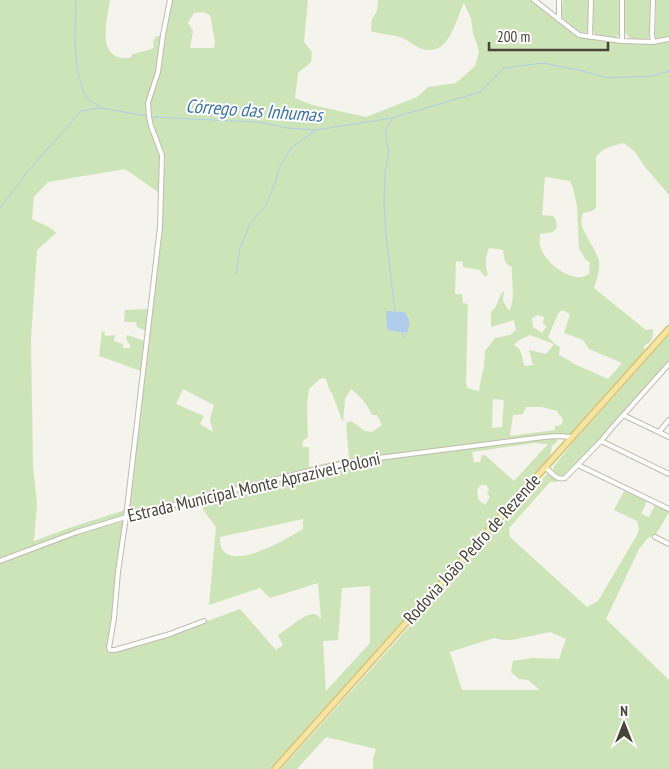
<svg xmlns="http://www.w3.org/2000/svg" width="669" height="769" font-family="'PT Sans Narrow',sans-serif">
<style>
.green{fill:#cde4b9;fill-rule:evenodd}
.water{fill:#afcdea}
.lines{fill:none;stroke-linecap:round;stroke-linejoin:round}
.stream{stroke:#afcdea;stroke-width:1}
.minor-casing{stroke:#bfbbaf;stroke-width:6}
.major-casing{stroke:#d9c475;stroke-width:8}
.minor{stroke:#fff;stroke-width:4}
.major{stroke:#f5e5a4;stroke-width:5}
.labels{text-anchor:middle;stroke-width:4;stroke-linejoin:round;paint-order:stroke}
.street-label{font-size:18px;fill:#48443a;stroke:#fff}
.water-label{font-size:19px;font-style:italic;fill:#3c73ab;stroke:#fff}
</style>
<rect width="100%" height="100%" fill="#f4f3ec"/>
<g class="green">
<path d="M0,0h110c-3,21 -15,61 20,58l3,-4 19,-5 2,-2 -1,-6 3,-4 6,-2 -5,36 -10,31v14l1,6 13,34 -3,36 -33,-23 -77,13 -14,15 -2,22c9,5 18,7 24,14l-19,17 -6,89 2,126 4,39 -3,37 38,-14 53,-17v5l-125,44z"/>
<path d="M172,0h136l-4,42 8,10 -1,10 -13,11 -3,25 17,7 54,12 51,-20 11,-10 28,-4 19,-17 4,-15 -6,-18 -2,-15 -7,-15c-9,17 -14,54 -42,46 -6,-2 -12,-7 -17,-10 -11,-5 -23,-4 -34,-8l1,-12 5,-8 1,-11h152l48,36 12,3 32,4 31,1 16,-3v154l-24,-28 -10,-15 -11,-9c-11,3 -21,4 -28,14v51l-4,3 -9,2c-7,17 12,31 16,48 1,8 -2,19 -5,27l52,42 7,-1c0,7 0,13 -8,16l-1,2 1,5 -71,82 -30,1 -189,25 -225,54 -1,-1 36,-352 -1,-7 -11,-29 -3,-15v-7l10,-31 5,-37zM203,12l7,3 5,27 -1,6h-24l3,-17 -5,-8 2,-4 4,-6zM545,177l25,4 3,7 4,18 2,43 7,11 4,3 -1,11c0,0 -6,3 -7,3 -16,2 -38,-16 -42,-31 -1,-4 0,-8 0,-12l13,-2 4,-5 -1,-7 -3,-4 -11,-1zM489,248l14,2c1,8 1,14 9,17 -1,14 4,32 -3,44l-6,-10 1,-10c-7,5 -5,16 -13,21v15l23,-7 2,10 -6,5 -15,3 -10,13 -1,15 -3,13 -2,12 -12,-3 -1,-8 2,-76 -5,-1 -1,-9h-7l1,-33 7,1v5l17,3 4,6 4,-1c-3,-10 -3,-17 1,-27zM562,310l8,4 -6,19 19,7 6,9 33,14 -14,16 -36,-16 -2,-2 -11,-6 1,-8 -5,-3 -7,-7 10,-23zM387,311l20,22 -16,-2 -5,-8 1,-5zM538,315l6,2 -1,7 4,2 -5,7 -9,-6 -1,-9zM530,335l24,9 -8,10 -17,-4 4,15 -8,1c-3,-5 -2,-12 -6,-17 -1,-1 -3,-3 -5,-4l5,-5zM325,378c4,6 2,10 7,15l11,30 2,-24 6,-10c10,8 16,15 21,26h5l5,10 -10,7 -7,-1 -14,-10 -5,2 3,35 -40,9v-20h-7l1,-6 5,-4 -1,-32 2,-16 11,-10zM183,389l31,16 -4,14 3,13 -13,-8 4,-8 -28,-12zM493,399l11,1 -2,27 -10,1zM526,407h16l15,4 2,4 2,1 2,5 -2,4 -6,1v4l-45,6 3,-21 10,-1z"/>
<path d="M563,0h26v27c-2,3 -2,5 -5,6 -5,0 -18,-9 -21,-13 -3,-5 -1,-14 0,-20z"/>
<polygon points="593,0 620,0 620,32 618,36 615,37 597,36 594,33 593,29"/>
<path d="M624,0h28l-3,38c-8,3 -21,3 -24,-6z"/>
<polygon points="656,0 669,0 669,36 666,38 657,39 655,37"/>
<polygon points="149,309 146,331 137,327 136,322 124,322 125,310"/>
<polygon points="102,331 105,332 104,335 108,336 115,335 114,341 123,344 123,348 130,348 130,345 126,339 127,335 145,341 141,371 99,356"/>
<polygon points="669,335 669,360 600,439 562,477 559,476 553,470 554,466 576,439"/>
<path d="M544,438h13v4l-5,4 -2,11 -280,312h-270v-207l77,-28 43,-14 3,2 -7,50 -4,46 -4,30 2,3 60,-16 70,-26 36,41 7,-5 -5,-10c8,-5 27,-22 36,-21 4,1 5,3 7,5l-3,-36 -48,15 -10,-10 -51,17 7,-78 -12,-16 -3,-8 -75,19 1,-4 187,-47 42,-9zM534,443l14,1 -34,37 -28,-25 -4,-1 -2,7h-6l-2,-10zM481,485h5l3,4 -2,5 3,3 -5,8 -6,-5 -2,-6 1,-6zM303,519v10c-16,10 -85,51 -83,8zM370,586v57l-44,48 -3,-50 15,-1 4,-52z"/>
<path d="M547,474h3l8,6 -1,2h-7l-41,46 1,9 77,70 11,-6 39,-66 2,-6 -2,-8 -23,-11 10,-19 23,10 -6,13 8,3 6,-12 14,7 -9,16 -5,7 -7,3 -9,11 -33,70 63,61v89h-296v-10l3,-10 -50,-12 -29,32h-16zM550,632l16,7 -7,20 -27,-1 -19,3 -2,11 8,7 9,1 12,10h-78l-12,-38 44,-14 9,2h9z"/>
</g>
<path class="water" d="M386,311l18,1c7,8 6,11 3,21l-16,-2 -4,-2c-1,-7 0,-12 -1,-18z"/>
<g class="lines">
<g class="stream">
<polyline points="76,0 75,41 77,68 83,91 88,99 101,108"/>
<polyline points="151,117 257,122 288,128 316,130 392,118 480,92 504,68 542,63 579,70 608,78 652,76 669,71"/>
<polyline points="392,118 385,132 389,153 385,172 384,203 386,235 395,311"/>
<polyline points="0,208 28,171 81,111 101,108 147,116"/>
<polyline points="236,274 240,248 250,224 266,205 274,185 280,167 291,148 315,131"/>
<polyline points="402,331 404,338"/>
</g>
<g class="minor-casing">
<g id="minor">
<polyline points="170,0 163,35 158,72 148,103 149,117 151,126 162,155 160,227 126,517 118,572 114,618 109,648 110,650 115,650 170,634 204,621"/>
<polyline points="534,0 579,35 622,41 653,42 669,39"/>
<polyline points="622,0 622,41"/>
<polyline points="559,20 559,0"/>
<polyline points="590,37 591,0"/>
<polyline points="653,42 652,34 653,0"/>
<polyline points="623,415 669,437"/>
<polyline points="659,432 669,420"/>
<polyline points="601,441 669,474"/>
<polyline points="578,465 669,509"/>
<path d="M545,467c6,5 12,14 20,11l36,-37 9,-11 59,-66"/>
<polyline points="655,537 669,544"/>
<polyline points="0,561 77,532 126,517 313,470 355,461 544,437 557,436 572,437"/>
</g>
</g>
<g class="major-casing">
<polyline id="major" points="275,769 669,329"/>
</g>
<use href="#minor" class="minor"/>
<use href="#major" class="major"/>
</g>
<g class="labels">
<g class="street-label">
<text transform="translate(254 487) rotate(-13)" y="6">Estrada Municipal Monte Aprazível-Poloni</text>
<text transform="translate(472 549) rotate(-48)" y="6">Rodovia João Pedro de Rezende</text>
</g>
<g class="water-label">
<text transform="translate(254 110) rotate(4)" y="7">Córrego das Inhumas</text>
</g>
</g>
<g transform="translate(624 724)" stroke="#ffffff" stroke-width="4" paint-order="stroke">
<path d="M0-4L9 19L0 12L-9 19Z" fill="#48443a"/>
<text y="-8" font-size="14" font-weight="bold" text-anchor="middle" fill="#48443a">N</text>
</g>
<path d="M489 42v8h119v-8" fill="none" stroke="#48443a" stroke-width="2.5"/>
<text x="497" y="42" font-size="15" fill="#48443a" stroke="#ffffff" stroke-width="4" paint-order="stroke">200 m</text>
</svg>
